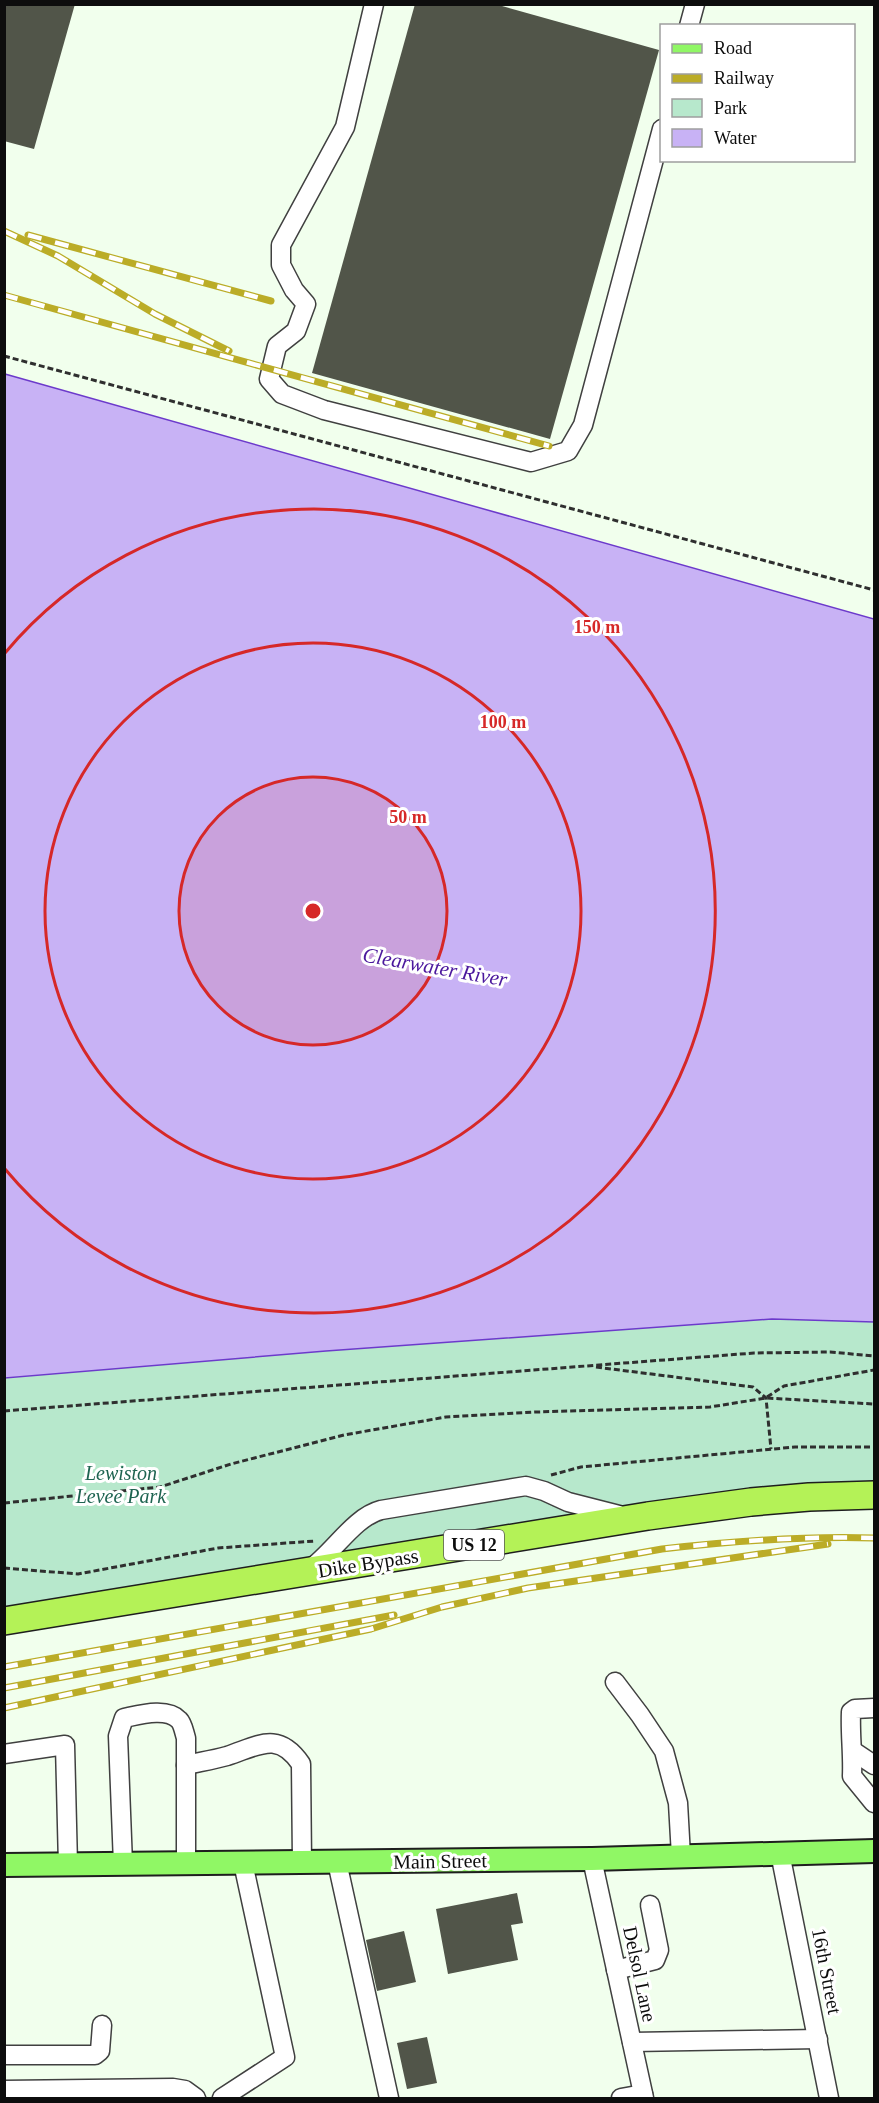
<svg xmlns="http://www.w3.org/2000/svg" width="879" height="2103" font-family="'Times New Roman',serif">
<style>
.green{fill:#b7e8cc}
.water{fill:#c8b2f5;stroke:#6c3acb;stroke-width:1.5}
.building{fill:#515549}
.lines{fill:none;stroke-linecap:round;stroke-linejoin:round}
.minor-casing{stroke:#404040;stroke-width:21}
.major-casing{stroke:#1e1e1e;stroke-width:26}
.highway-casing{stroke:#1e1e1e;stroke-width:30}
.path{stroke:#2f2f2f;stroke-width:3;stroke-dasharray:6 3;stroke-linecap:butt}
.minor{stroke:#fff;stroke-width:18}
.major{stroke:#90f765;stroke-width:22}
.highway{stroke:#b4f257;stroke-width:27}
.rail-casing{stroke:#bbac27;stroke-width:7}
.rail{stroke:#fff;stroke-width:4.5;stroke-dasharray:14;stroke-linecap:butt}
.ring{fill:none;stroke:#d62828;stroke-width:3}
.labels{text-anchor:middle;stroke-width:6;stroke-linejoin:round;paint-order:stroke}
.shield{fill:#fff;stroke:#565656;stroke-width:1.5}
.shield-label{font-size:18px;font-weight:bold;fill:#0d0d0d}
.park-label{font-size:20px;font-style:italic;fill:#1e6451;stroke:#fff}
.street-label{font-size:20px;fill:#0d0d0d;stroke:#fff}
.water-label{font-size:21px;font-style:italic;fill:#4b189d;stroke:#fff}
.centre{fill:#d62828;stroke:#fff;stroke-width:3}
.ring-label{font-size:18px;text-anchor:middle;font-weight:bold;fill:#d62828;stroke:#fff;stroke-width:6;stroke-linejoin:round;paint-order:stroke}
</style>
<rect width="100%" height="100%" fill="#f1ffed"/>
<polygon class="green" points="772,1319 874,1322 874,1495 5,1621 5,1378 326,1351"/>
<polygon class="water" points="5,374 874,619 874,1322 772,1319 326,1351 5,1378"/>
<g class="building">
<polygon points="4,4 75,4 34,149 4,141"/>
<polygon points="415,4 495,4 659,50 550,439 312,373"/>
<polygon points="517,1893 523,1923 511,1925 518,1960 448,1974 436,1909"/>
<polygon points="404,1931 416,1982 377,1991 366,1940"/>
<polygon points="427,2037 437,2083 407,2089 397,2043"/>
</g>
<g class="lines">
<g class="minor-casing">
<g id="minor">
<polyline points="374,4 345,127 281,245 281,265 294,290 306,304 296,331 277,346 269,379 282,394 324,410 531,462 568,451 583,425 662,129"/>
<polyline points="689,26 695,4"/>
<path d="M310,1569c24,-17 44,-52 71,-59l145,-24 18,5 24,11 51,13"/>
<polyline points="615,1682 640,1715 664,1751 678,1803 681,1856"/>
<path d="M874,1708l-19,1 -4,3c-1,22 2,42 1,64l22,27"/>
<polyline points="853,1751 874,1765"/>
<polyline points="4,1754 65,1745 68,1865"/>
<path d="M186,1765c13,-3 27,-5 41,-9 31,-10 51,-26 74,8l1,98"/>
<polyline points="780,1853 829,2098"/>
<polyline points="592,1859 644,2098"/>
<polyline points="337,1862 389,2098"/>
<path d="M123,1864l-5,-128 6,-18c15,-3 43,-11 55,2 4,4 5,12 7,18v126"/>
<polyline points="616,1970 655,1960 659,1950 650,1905"/>
<polyline points="632,2042 818,2039"/>
<polyline points="4,2055 95,2055 100,2051 102,2025"/>
<polyline points="4,2090 173,2088 185,2090 196,2098"/>
<polyline points="222,2098 285,2057 243,1863"/>
<polyline points="621,2098 643,2094"/>
</g>
</g>
<g class="major-casing">
<polyline id="major" points="4,1865 592,1859 874,1851"/>
</g>
<g class="highway-casing">
<polyline id="highway" points="4,1621 648,1516 751,1502 809,1497 874,1495"/>
</g>
<g class="path">
<polyline points="4,356 874,590"/>
<polyline points="596,1367 753,1387 766,1398 771,1449"/>
<polyline points="767,1397 784,1386 874,1370"/>
<polyline points="4,1411 754,1353 830,1352 874,1356"/>
<polyline points="551,1475 581,1467 795,1447 874,1447"/>
<polyline points="4,1503 160,1487 231,1464 344,1435 446,1417 536,1412 710,1407 766,1398 874,1404"/>
<polyline points="4,1568 78,1574 218,1548 315,1541"/>
</g>
<use href="#minor" class="minor"/>
<use href="#major" class="major"/>
<use href="#highway" class="highway"/>
<g class="rail-casing">
<g id="rail">
<polyline points="4,231 58,256 155,314 229,351"/>
<polyline points="28,235 271,301"/>
<polyline points="4,295 549,446"/>
<path d="M4,1667l658,-118c70,-8 142,-13 212,-11"/>
<polyline points="4,1688 394,1615"/>
<polyline points="4,1708 371,1629 442,1607 528,1588 828,1544"/>
</g>
</g>
<use href="#rail" class="rail"/>
</g>
<circle cx="313" cy="911" r="134" fill="#d62828" fill-opacity=".12"/>
<g class="ring">
<circle cx="313" cy="911" r="134"/>
<circle cx="313" cy="911" r="268"/>
<path d="M5 653A402 402 0 1 1 5 1169"/>
</g>
<g class="labels">
<rect class="shield" x="444" y="1530" width="60" height="30" rx="4.5"/>
<g class="shield-label">
<text x="474" y="1551">US 12</text>
</g>
<g class="park-label">
<text x="121" y="1480">Lewiston<tspan x="121" dy="23">Levee Park</tspan></text>
</g>
<g class="street-label">
<text transform="translate(368 1563) rotate(-9)" y="7">Dike Bypass</text>
<text transform="translate(440 1861) rotate(-1)" y="7">Main Street</text>
<text transform="translate(827 1971) rotate(79)" y="7">16th Street</text>
<text transform="translate(640 1974) rotate(78)" y="7">Delsol Lane</text>
</g>
<g class="water-label">
<text transform="translate(435 967) rotate(10)" y="7">Clearwater River</text>
</g>
</g>
<circle cx="313" cy="911" r="9" class="centre"/>
<g class="ring-label">
<text x="597" y="633">150 m</text>
<text x="503" y="728">100 m</text>
<text x="408" y="823">50 m</text>
</g>
<rect width="879" height="2103" fill="none" stroke="#0d0d0d" stroke-width="12"/>
<rect x="660" y="24" width="195" height="138" fill="#ffffff" stroke="#9e9e9e" stroke-width="1.5"/>
<rect x="672" y="44" width="30" height="9" fill="#90f765" stroke="#9e9e9e" stroke-width="1.5"/>
<text x="714" y="54" font-size="18" fill="#0d0d0d">Road</text>
<rect x="672" y="74" width="30" height="9" fill="#bbac27" stroke="#9e9e9e" stroke-width="1.5"/>
<text x="714" y="84" font-size="18" fill="#0d0d0d">Railway</text>
<rect x="672" y="99" width="30" height="18" fill="#b7e8cc" stroke="#9e9e9e" stroke-width="1.5"/>
<text x="714" y="114" font-size="18" fill="#0d0d0d">Park</text>
<rect x="672" y="129" width="30" height="18" fill="#c8b2f5" stroke="#9e9e9e" stroke-width="1.5"/>
<text x="714" y="144" font-size="18" fill="#0d0d0d">Water</text>
</svg>
